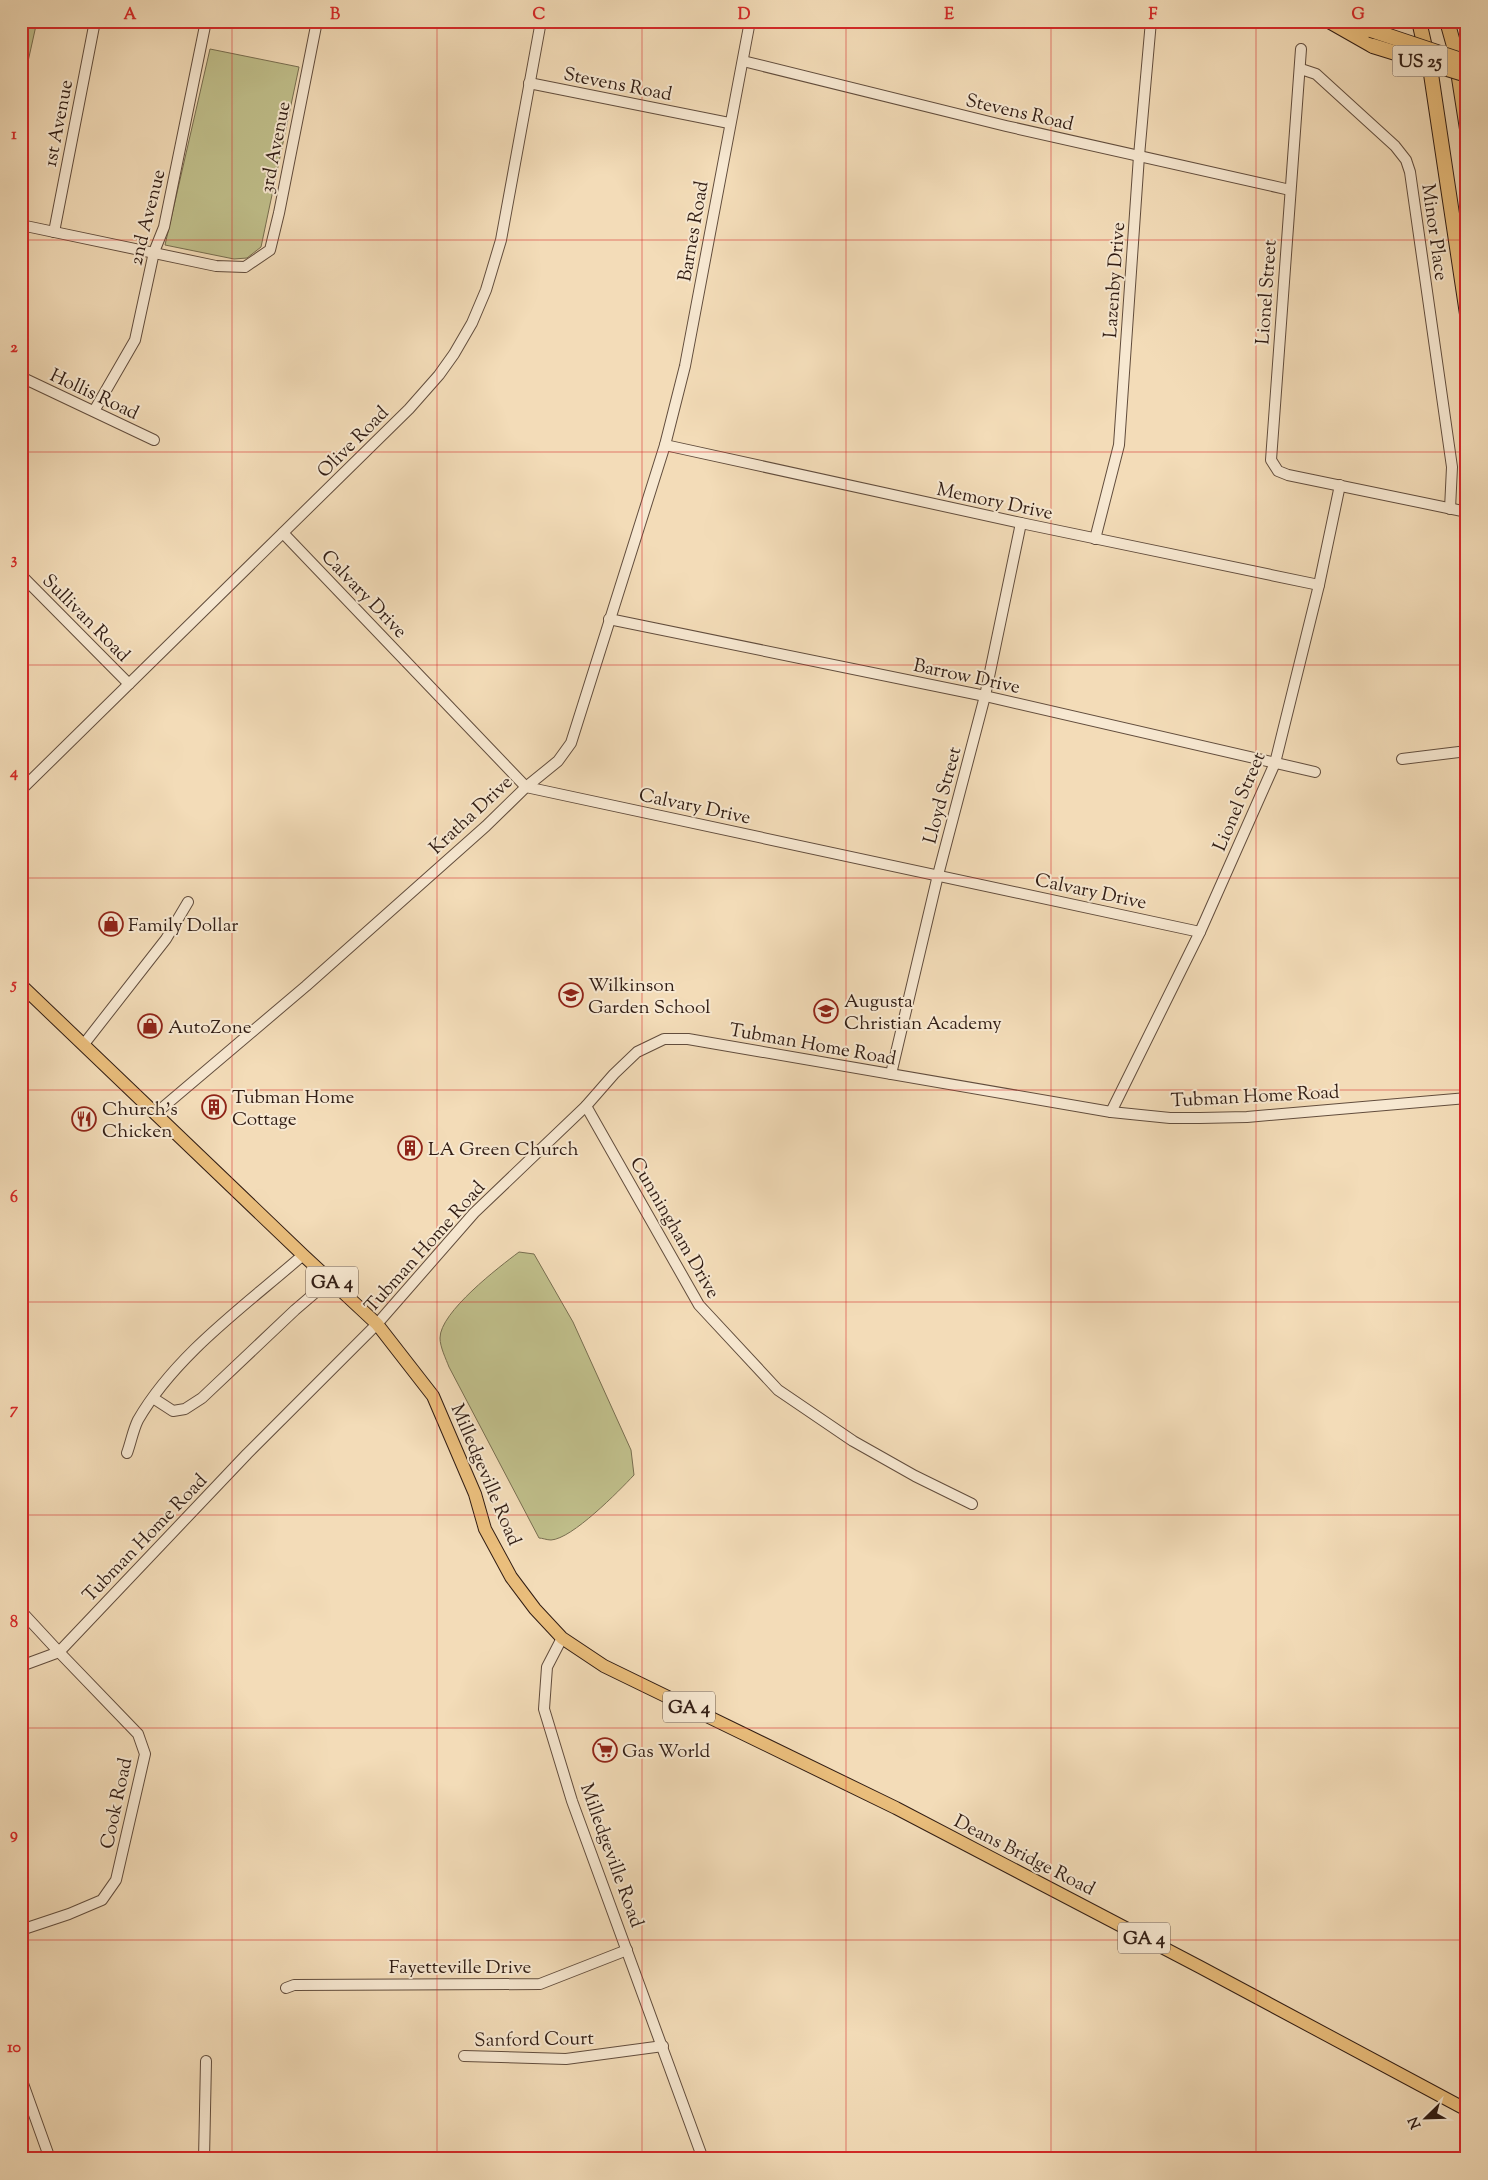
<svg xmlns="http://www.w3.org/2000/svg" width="1488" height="2180" font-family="'Sorts Mill Goudy',serif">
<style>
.green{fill:#c0bf8b;stroke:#786e50}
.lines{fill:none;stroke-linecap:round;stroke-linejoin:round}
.minor-casing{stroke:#624d3d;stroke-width:12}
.major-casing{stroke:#311d14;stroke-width:14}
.highway-casing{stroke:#311d14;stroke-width:16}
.minor{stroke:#f7e8d1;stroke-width:10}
.major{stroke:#eabe7c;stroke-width:12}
.highway{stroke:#eabe7c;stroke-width:14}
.highway-bridge-casing{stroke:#311d14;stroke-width:16;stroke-linecap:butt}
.highway-bridge{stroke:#eabe7c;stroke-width:14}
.grid{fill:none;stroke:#d62828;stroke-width:1;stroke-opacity:0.55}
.labels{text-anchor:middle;stroke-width:4;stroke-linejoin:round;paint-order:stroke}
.shield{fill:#f7e8d1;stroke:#6c5a4d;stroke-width:1}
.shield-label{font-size:18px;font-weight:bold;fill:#311d14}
.street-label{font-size:19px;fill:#311d14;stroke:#f7e8d1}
.poi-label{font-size:19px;fill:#311d14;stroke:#f7e8d1;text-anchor:start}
.neatline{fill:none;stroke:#d62828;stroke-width:2}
.grid-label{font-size:16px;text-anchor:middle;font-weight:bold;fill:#d62828}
</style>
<rect width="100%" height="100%" fill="#f3dcb8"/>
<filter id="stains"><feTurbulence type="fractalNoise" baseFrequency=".004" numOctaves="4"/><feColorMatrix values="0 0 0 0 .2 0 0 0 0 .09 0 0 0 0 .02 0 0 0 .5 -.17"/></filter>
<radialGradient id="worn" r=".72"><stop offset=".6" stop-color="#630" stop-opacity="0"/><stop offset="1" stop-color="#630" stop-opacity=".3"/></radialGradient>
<g class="green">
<polygon points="21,21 37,21 21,93"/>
<polygon points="210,49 299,67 261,247 247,258 234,259 165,245"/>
<path d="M519,1252l15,2 39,68 58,128 3,25c-15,16 -62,64 -83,65 -4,0 -9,-2 -12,-2l-90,-171c-3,-8 -9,-20 -9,-29 0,-26 59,-71 79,-86z"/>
</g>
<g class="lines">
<g class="minor-casing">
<g id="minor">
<polyline points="1301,49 1271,460 1278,471 1288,475 1467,512"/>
<polyline points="743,61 1006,126 1290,190"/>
<polyline points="1301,69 1316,74 1395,146 1406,160 1410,172 1452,467 1450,509"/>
<polyline points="529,83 729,123"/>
<polyline points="21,225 216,266 245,267 270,250 279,213 317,21"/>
<polyline points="54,232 95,21"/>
<polyline points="21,377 154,440"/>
<polyline points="94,411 135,340 154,252 164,227 206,21"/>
<polyline points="665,445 1021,523 1319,585"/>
<polyline points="283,533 526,787 1200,932"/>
<polyline points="1095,539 1119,445 1139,156 1151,21"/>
<polyline points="21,575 129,684"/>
<polyline points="609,619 985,696 1315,772"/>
<polyline points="1402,759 1467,751"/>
<polyline points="21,790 409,409 439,375 454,354 472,323 486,290 501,240 541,21"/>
<polyline points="84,1044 166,939 188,902"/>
<polyline points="891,1074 938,875 985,696 1021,523"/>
<polyline points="586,1106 699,1305 778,1390 853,1441 915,1476 972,1504"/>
<polyline points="1111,1112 1200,932 1275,763 1319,585 1340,485"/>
<polyline points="155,1114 306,986 486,826 526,787 558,761 571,743 665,445 685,366 750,21"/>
<polyline points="153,1398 173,1411 185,1409 202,1398 295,1310 330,1280"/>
<path d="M127,1453c4,-11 6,-23 11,-33 38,-66 108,-115 165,-165"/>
<polyline points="21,1611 59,1652 138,1734 145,1754 116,1880 102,1900 69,1914 21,1930"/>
<polyline points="562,1638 547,1667 544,1709 572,1801 703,2159"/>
<polyline points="21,1666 59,1652 247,1454 377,1324 474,1213 586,1106 614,1074 637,1052 664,1039 688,1039 1111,1112 1170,1118 1200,1118 1247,1117 1467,1098"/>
<polyline points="286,1988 294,1985 540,1984 627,1950"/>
<polyline points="464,2056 566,2059 663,2046"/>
<polyline points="21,2078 50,2159"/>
<polyline points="204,2159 206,2061"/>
</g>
</g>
<g class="major-casing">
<polyline id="major" points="21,985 303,1255 377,1324 433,1396 475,1494 485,1529 511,1577 535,1609 562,1638 604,1666 896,1808 1200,1967 1467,2110"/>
</g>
<g class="highway-casing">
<g id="highway">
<polyline points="1329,21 1373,46"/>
<polyline points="1354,21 1371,30"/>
<polyline points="1419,21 1431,74 1467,314"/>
<polyline points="1447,21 1454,46 1467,129"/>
</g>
</g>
<use href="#minor" class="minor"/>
<use href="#major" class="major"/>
<use href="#highway" class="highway"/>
<g class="highway-bridge-casing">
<g id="highway-bridge">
<polyline points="1371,30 1467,62"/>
<polyline points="1373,46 1467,75"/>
</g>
</g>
<use href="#highway-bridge" class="highway-bridge"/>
</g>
<path class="grid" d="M232,21v2138M437,21v2138M642,21v2138M846,21v2138M1051,21v2138M1256,21v2138M21,240h1446M21,452h1446M21,665h1446M21,878h1446M21,1090h1446M21,1302h1446M21,1515h1446M21,1728h1446M21,1940h1446"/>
<defs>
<g id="shop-ring" transform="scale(1.25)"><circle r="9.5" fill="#f7e8d1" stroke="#8f2418" stroke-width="1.5"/><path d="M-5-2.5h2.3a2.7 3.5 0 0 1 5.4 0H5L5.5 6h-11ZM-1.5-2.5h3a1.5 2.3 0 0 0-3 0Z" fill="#8f2418"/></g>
<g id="school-ring" transform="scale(1.25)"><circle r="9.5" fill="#f7e8d1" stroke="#8f2418" stroke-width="1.5"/><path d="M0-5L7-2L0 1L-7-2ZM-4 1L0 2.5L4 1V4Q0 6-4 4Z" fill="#8f2418"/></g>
<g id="building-ring" transform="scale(1.25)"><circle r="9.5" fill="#f7e8d1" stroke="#8f2418" stroke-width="1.5"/><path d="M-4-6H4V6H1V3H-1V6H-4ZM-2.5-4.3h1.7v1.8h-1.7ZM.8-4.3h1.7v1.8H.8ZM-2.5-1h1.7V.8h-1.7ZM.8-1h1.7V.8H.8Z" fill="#8f2418"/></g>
<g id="restaurant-ring" transform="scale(1.25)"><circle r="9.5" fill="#f7e8d1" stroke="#8f2418" stroke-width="1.5"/><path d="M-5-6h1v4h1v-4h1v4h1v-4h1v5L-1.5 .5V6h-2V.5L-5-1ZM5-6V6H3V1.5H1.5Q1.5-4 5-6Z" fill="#8f2418"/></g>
<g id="supermarket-ring" transform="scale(1.25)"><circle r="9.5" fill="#f7e8d1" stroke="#8f2418" stroke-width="1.5"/><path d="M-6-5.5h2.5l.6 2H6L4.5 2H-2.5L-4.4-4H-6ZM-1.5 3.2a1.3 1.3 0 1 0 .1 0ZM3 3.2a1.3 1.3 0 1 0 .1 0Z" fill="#8f2418"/></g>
</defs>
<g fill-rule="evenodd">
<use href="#shop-ring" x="111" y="924"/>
<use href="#school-ring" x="571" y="995"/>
<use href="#school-ring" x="826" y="1011"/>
<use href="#shop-ring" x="150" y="1026"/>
<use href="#building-ring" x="214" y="1107"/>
<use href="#restaurant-ring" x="84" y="1119"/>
<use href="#building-ring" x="410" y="1148"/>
<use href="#supermarket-ring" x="605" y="1750"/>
</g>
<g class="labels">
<g class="shield">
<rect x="1392.5" y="45.5" width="55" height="31" rx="4"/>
<rect x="306" y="1266.5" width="52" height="31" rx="4"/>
<rect x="663" y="1691.5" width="52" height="31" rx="4"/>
<rect x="1118" y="1922.5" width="52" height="31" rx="4"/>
</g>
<g class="shield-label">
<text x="1420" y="67">US 25</text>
<text x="332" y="1288">GA 4</text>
<text x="689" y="1713">GA 4</text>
<text x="1144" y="1944">GA 4</text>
</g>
<g class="street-label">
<text transform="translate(618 83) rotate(11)" y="7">Stevens Road</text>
<text transform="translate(1020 111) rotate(13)" y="7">Stevens Road</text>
<text transform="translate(57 123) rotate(-79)" y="7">1st Avenue</text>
<text transform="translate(274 147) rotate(-79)" y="7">3rd Avenue</text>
<text transform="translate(146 217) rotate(-76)" y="7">2nd Avenue</text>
<text transform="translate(692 231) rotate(-80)" y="7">Barnes Road</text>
<text transform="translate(1436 232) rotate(82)" y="7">Minor Place</text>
<text transform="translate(1113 280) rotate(-86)" y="7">Lazenby Drive</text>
<text transform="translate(1265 292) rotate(-86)" y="7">Lionel Street</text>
<text transform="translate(95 393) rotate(25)" y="7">Hollis Road</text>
<text transform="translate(352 441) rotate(-45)" y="7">Olive Road</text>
<text transform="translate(995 500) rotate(12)" y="7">Memory Drive</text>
<text transform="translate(365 593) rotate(46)" y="7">Calvary Drive</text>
<text transform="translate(87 617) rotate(45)" y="7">Sullivan Road</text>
<text transform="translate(967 675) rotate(12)" y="7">Barrow Drive</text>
<text transform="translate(941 795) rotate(-75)" y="7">Lloyd Street</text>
<text transform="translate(1238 801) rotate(-67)" y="7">Lionel Street</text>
<text transform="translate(695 805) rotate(12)" y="7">Calvary Drive</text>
<text transform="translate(470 814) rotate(-43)" y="7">Kratha Drive</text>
<text transform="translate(1091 890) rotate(12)" y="7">Calvary Drive</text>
<text transform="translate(813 1043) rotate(10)" y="7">Tubman Home Road</text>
<text transform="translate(1255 1095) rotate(-3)" y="7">Tubman Home Road</text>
<text transform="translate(676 1227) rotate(60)" y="7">Cunningham Drive</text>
<text transform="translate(424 1246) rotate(-48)" y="7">Tubman Home Road</text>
<text transform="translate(487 1474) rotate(67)" y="7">Milledgeville Road</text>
<text transform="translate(144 1537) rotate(-46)" y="7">Tubman Home Road</text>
<text transform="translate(115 1803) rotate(-78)" y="7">Cook Road</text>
<text transform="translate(1025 1854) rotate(27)" y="7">Deans Bridge Road</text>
<text transform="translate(613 1855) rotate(70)" y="7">Milledgeville Road</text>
<text x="460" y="1973">Fayetteville Drive</text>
<text transform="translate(534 2038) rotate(-1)" y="7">Sanford Court</text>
</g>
<g class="poi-label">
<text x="128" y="931">Family Dollar</text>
<text x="588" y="991">Wilkinson<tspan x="588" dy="22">Garden School</tspan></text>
<text x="844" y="1007">Augusta<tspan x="844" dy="22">Christian Academy</tspan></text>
<text x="168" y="1033">AutoZone</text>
<text x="232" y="1103">Tubman Home<tspan x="232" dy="22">Cottage</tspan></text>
<text x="102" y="1115">Church's<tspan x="102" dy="22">Chicken</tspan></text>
<text x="428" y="1155">LA Green Church</text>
<text x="622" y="1757">Gas World</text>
</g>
</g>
<rect width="1488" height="2180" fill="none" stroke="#f3dcb8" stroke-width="55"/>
<g transform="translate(1426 2118) rotate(247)" stroke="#f7e8d1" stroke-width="4" paint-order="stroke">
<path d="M0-4L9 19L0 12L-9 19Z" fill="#311d14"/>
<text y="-8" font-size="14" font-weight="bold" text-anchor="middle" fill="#311d14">N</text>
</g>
<rect x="28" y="28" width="1432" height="2124" class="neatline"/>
<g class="grid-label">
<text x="130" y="19">A</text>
<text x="335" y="19">B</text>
<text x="539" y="19">C</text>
<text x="744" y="19">D</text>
<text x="949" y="19">E</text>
<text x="1153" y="19">F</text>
<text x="1358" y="19">G</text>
<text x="14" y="139">1</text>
<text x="14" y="352">2</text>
<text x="14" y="564">3</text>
<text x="14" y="777">4</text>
<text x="14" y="989">5</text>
<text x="14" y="1202">6</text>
<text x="14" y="1414">7</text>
<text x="14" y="1627">8</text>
<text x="14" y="1839">9</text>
<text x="14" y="2052">10</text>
</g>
<rect width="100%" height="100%" filter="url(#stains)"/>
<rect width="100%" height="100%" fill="url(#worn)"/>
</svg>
